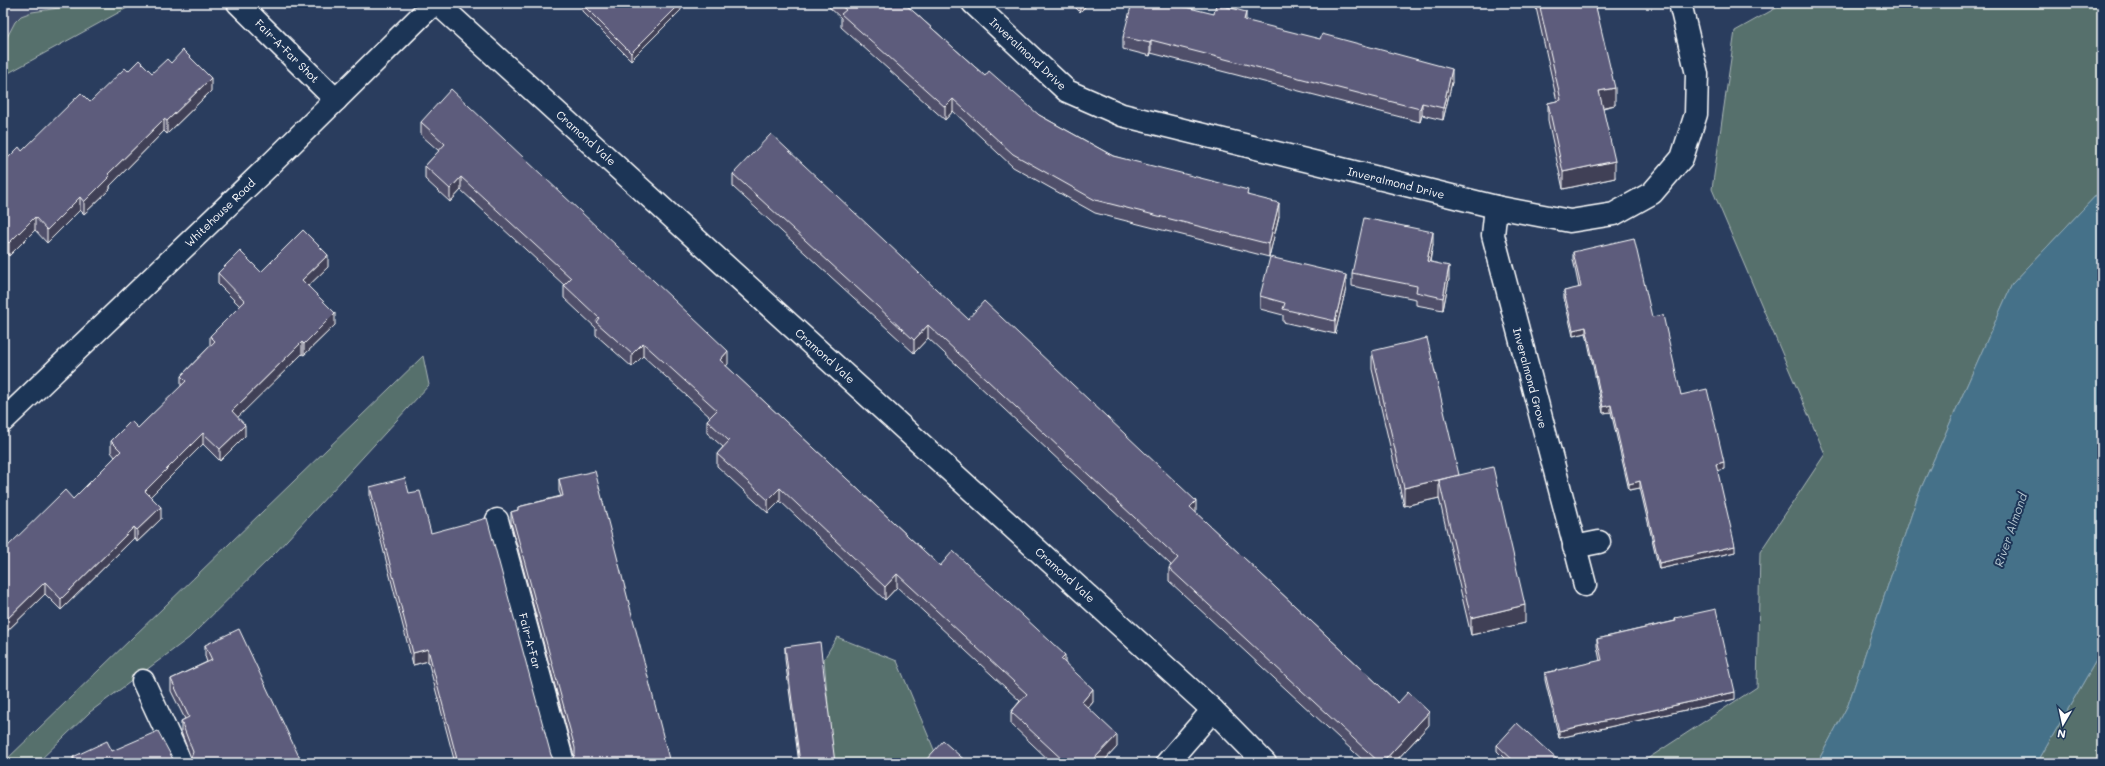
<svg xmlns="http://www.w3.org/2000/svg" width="2105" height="766" font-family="Mali,sans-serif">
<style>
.built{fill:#3d4a6a}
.green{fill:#566f6c;stroke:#aab7b6}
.water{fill:#457189;stroke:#8faab8}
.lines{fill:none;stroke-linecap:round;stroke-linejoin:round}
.minor-casing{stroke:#fff;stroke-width:25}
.minor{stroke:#1d3557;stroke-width:22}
.wall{fill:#504f6a;stroke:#fff}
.shaded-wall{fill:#414056;stroke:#fff}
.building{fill:#5d5c7b;stroke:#fff}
.labels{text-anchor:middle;stroke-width:4;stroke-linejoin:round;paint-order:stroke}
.street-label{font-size:11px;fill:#fff;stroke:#1d3557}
.water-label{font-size:12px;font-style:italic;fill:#b5c6d0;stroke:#1d3557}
</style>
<rect width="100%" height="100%" fill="#2a3d5e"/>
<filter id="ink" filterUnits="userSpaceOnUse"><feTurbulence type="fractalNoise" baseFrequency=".025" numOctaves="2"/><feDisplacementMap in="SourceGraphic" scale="8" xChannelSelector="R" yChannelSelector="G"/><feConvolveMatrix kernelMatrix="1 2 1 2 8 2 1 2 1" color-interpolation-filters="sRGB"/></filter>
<g filter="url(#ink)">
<polygon class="built" points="3,3 136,3 3,76"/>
<g class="green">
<polygon points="93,3 136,3 3,76 3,45 15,22 21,16 32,12"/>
<polygon points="1785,3 2102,3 2102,189 2012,284 1918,495 1848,705 1817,763 1641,763 1757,687 1760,552 1825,454 1712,189 1735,31"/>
<polygon points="423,356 429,385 276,552 189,638 90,712 37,763 3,763"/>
<polygon points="837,637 897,661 935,752 927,763 833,763 824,659"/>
<polygon points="2102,650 2102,763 2037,763"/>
</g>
<polygon class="water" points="2102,189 2102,650 2037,763 1817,763 1848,705 1918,495 2012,284"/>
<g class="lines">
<g class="minor-casing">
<g id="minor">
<polyline points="238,3 336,100"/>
<polyline points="437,3 1213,710 1265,763"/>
<polyline points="973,3 1067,91 1122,115 1496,207 1570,221 1614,214 1652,193 1682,158 1696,114 1697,74 1680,3"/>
<polyline points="1496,207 1493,235 1585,585"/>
<polyline points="3,421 275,160 434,3"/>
<polyline points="497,520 563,763"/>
<polyline points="1574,547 1599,542"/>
<polyline points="143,681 181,763"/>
<polyline points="1167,763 1213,710"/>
</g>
</g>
<use href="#minor" class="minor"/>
</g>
<g class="wall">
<polygon points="829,3 904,3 985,76 1039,115 1113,156 1248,195 1279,216 1269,257 1095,213 1013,167 953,111 945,120 841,27 841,18 829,7"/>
<polygon points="1071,3 1089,3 1080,12"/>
<polygon points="1535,3 1595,3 1615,105 1603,108 1615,178 1563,189 1548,120 1548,103 1557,101"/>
<polygon points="582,4 681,10 631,60 582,11"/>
<polygon points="1214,14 1246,21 1452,82 1443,120 1422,115 1420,122 1151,53 1150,56 1123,49 1123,37"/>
<polygon points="171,63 211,91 167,134 164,131 110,186 110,189 84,214 80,210 47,243 35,230 9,256 3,249 3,163 22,151 90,102 152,73"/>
<polygon points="421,122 728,364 726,366 940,566 1065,663 1093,702 1088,708 1117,747 1102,763 1052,763 1011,724 1011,712 1020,701 897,587 885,600 780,501 768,513 717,466 717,454 723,447 707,433 707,420 710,417 643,356 632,367 596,335 596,328 564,298 564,285 461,190 450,202 425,179 425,166 439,151 421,135"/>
<polygon points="733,174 968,319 1196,513 1398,703 1429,725 1394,763 1366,763 1169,581 1169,568 1171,565 928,338 914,353 733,187"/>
<polygon points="1433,244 1430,262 1449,279 1443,310 1416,305 1416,299 1352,286 1352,273"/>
<polygon points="1573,252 1652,317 1681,395 1724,469 1717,470 1735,552 1659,569 1640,488 1629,490 1611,412 1603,413 1586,333 1573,336 1564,298 1564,291 1579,288 1573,259"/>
<polygon points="328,267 308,286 335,325 304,355 302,354 237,417 245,436 220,461 203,444 150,496 161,519 137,542 134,538 61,610 45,594 3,635 73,499 115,457 111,452 111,441 138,428 181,387 181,376 210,346 210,336 240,306 218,284 218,273 261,272"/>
<polygon points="1346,288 1335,334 1283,322 1283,315 1260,309 1260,296"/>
<polygon points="1372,351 1459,475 1525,623 1471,635 1439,498 1404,506 1372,369"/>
<polygon points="559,479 670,763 572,760 574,756 511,523 511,512 518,510 518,507 561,496 559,491"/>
<polygon points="370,487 409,493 551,755 554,761 559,763 455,763 428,661 413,665 370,498"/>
<polygon points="1675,618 1735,699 1559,738 1545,680 1545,673 1600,661 1597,646 1597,639 1675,621"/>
<polygon points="205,645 302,763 187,762 191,758 181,732 181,721 185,719 171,691 171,679 207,662 205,656"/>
<polygon points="785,647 835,763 799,763 785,659"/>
<polygon points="1497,745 1561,763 1509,763 1497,751"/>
<polygon points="112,751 174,761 178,763 73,763 73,757"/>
</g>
<g class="shaded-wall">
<polygon points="681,3 681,10 631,60 631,53"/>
<polygon points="1080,3 1089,3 1080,12"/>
<polygon points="1246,12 1246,24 1244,20"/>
<polygon points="1151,40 1151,53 1150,56 1150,43"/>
<polygon points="1452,69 1452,82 1443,120 1443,108"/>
<polygon points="211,78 211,91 167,134 167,121"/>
<polygon points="1615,88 1615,105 1599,108 1599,91"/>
<polygon points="953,99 953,111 945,120 945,107"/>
<polygon points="1422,103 1422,115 1420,122 1420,109"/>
<polygon points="164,119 164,131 110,186 110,189 84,214 84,202 108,174"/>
<polygon points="1615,161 1615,178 1563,189 1563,172"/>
<polygon points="461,177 461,190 450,202 450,189"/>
<polygon points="80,197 80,210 47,243 47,230"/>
<polygon points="1279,203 1279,216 1269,257 1269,244"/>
<polygon points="35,217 35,230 9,256 9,243"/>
<polygon points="1433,232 1433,244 1427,274 1427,261"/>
<polygon points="328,255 328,267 302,292 302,280"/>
<polygon points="1449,266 1449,279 1443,310 1443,298"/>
<polygon points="1346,275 1346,288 1335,334 1335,321"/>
<polygon points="335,313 335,325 304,355 304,344"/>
<polygon points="928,325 928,338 914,353 914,340"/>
<polygon points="1586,327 1586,333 1573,336 1573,330"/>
<polygon points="302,342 302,354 232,423 232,411"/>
<polygon points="643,343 643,356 632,367 632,354"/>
<polygon points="728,351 728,364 720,373 720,360"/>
<polygon points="1611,405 1611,412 1603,413 1603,407"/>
<polygon points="245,425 245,436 220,461 220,449"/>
<polygon points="203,433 203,444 145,502 145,491"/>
<polygon points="1724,462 1724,469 1716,471 1716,464"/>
<polygon points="1459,475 1439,480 1439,498 1404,506 1404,488"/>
<polygon points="1640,481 1640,488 1629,490 1629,484"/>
<polygon points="780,488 780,501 768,513 768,500"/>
<polygon points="1196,501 1196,513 1190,507"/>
<polygon points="161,507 161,519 137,542 137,530"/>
<polygon points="134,527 134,538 61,610 61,599"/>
<polygon points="1735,546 1735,552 1659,569 1659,563"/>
<polygon points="897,574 897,587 885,600 885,587"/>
<polygon points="45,582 45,594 3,635 3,623"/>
<polygon points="1525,605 1525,623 1471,635 1471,618"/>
<polygon points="428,649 428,661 413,665 413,653"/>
<polygon points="1065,655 1065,667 1061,659"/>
<polygon points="1093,689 1093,702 1082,715 1082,702"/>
<polygon points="1735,692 1735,699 1559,738 1559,731"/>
<polygon points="1429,712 1429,725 1394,763 1382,763"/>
<polygon points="1117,735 1117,747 1102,763 1090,763"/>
</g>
<g class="building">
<polygon points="583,3 681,3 631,53 582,4"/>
<polygon points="838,3 904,3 985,76 989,71 1039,115 1113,156 1248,190 1247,195 1279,203 1269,244 1095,200 1013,154 953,99 945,107 841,14 846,10"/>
<polygon points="1132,3 1169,3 1214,14 1216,4 1246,12 1244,20 1320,39 1322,34 1452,69 1443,108 1422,103 1420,109 1151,40 1150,43 1123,37"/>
<polygon points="1539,3 1595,3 1615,88 1599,91 1615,161 1563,172 1548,103 1561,100"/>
<polygon points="183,50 211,78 167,121 164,119 108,174 110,176 84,202 80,197 47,230 35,217 9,243 3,237 3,193 7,189 3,186 3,163 19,147 22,151 81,93 90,102 125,68 128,71 139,60 152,73 167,59 171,63"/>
<polygon points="451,89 728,351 720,360 940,566 953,551 1065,655 1061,659 1093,689 1082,702 1117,735 1090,763 1066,763 1011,712 1027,694 897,574 885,587 780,488 768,500 717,454 729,441 707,420 717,410 643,343 632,354 596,322 599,318 564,285 571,278 461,177 450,189 425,166 445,144 421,122"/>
<polygon points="771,134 968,319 984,301 1196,501 1190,507 1398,703 1408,692 1429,712 1382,763 1380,763 1169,568 1178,558 928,325 914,340 733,174"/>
<polygon points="1364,218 1433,232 1427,261 1449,266 1443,298 1416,292 1417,286 1352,273"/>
<polygon points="303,230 328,255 302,280 335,313 304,344 302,342 232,411 245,425 220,449 203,433 145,491 161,507 137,530 134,527 61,599 45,582 3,623 3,551 65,490 73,499 121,451 111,441 131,421 138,428 186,381 181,376 215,341 210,336 245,301 218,273 240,251 261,272"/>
<polygon points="1634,238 1652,317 1663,315 1681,395 1707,389 1724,462 1716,464 1735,546 1659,563 1640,481 1629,484 1611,405 1603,407 1586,327 1573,330 1564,291 1581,287 1573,252"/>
<polygon points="1270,257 1346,275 1335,321 1283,309 1285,303 1260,296"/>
<polygon points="1427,338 1459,475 1404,488 1372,351"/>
<polygon points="1493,467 1525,605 1471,618 1439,480"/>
<polygon points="595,471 670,763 567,763 572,760 575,754 575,748 511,512 518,510 518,507 563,496 559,479"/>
<polygon points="405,478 409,493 420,491 431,533 487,518 551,755 554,761 559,763 458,763 428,649 413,653 370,487"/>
<polygon points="1716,609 1735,692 1559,731 1545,673 1602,660 1597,639 1676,621 1675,618"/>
<polygon points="239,629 302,763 184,763 187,762 191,758 193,752 181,721 189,717 171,679 212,660 205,645"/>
<polygon points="820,642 835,763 800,763 785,647"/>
<polygon points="1517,723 1561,763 1516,763 1497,745"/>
<polygon points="158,731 174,761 178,763 76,763 73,757 107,741 112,751"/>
<polygon points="943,741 968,763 927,763 925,761"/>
</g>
</g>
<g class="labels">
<g class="street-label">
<text transform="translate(287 51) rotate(45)" y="4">Fair-A-Far Shot</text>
<text transform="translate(1028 54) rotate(43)" y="4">Inveralmond Drive</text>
<text transform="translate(586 138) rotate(42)" y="4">Cramond Vale</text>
<text transform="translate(1396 183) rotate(14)" y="4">Inveralmond Drive</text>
<text transform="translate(220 213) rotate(-44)" y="4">Whitehouse Road</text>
<text transform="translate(825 356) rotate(42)" y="4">Cramond Vale</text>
<text transform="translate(1530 378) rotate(75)" y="4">Inveralmond Grove</text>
<text transform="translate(1065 575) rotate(42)" y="4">Cramond Vale</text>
<text transform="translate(530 641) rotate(75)" y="4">Fair-A-Far</text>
</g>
<g class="water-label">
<text transform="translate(2011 530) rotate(-71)" y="4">River Almond</text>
</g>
</g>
<rect width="2105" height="766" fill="none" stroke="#1d3557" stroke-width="16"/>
<rect x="8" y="8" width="2089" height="750" fill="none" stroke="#fff" stroke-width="1.5" filter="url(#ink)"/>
<g transform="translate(2063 724) rotate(189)" stroke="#1d3557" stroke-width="3" paint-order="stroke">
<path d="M0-3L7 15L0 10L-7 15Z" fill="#ffffff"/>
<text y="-6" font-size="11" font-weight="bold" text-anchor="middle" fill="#ffffff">N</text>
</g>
</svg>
